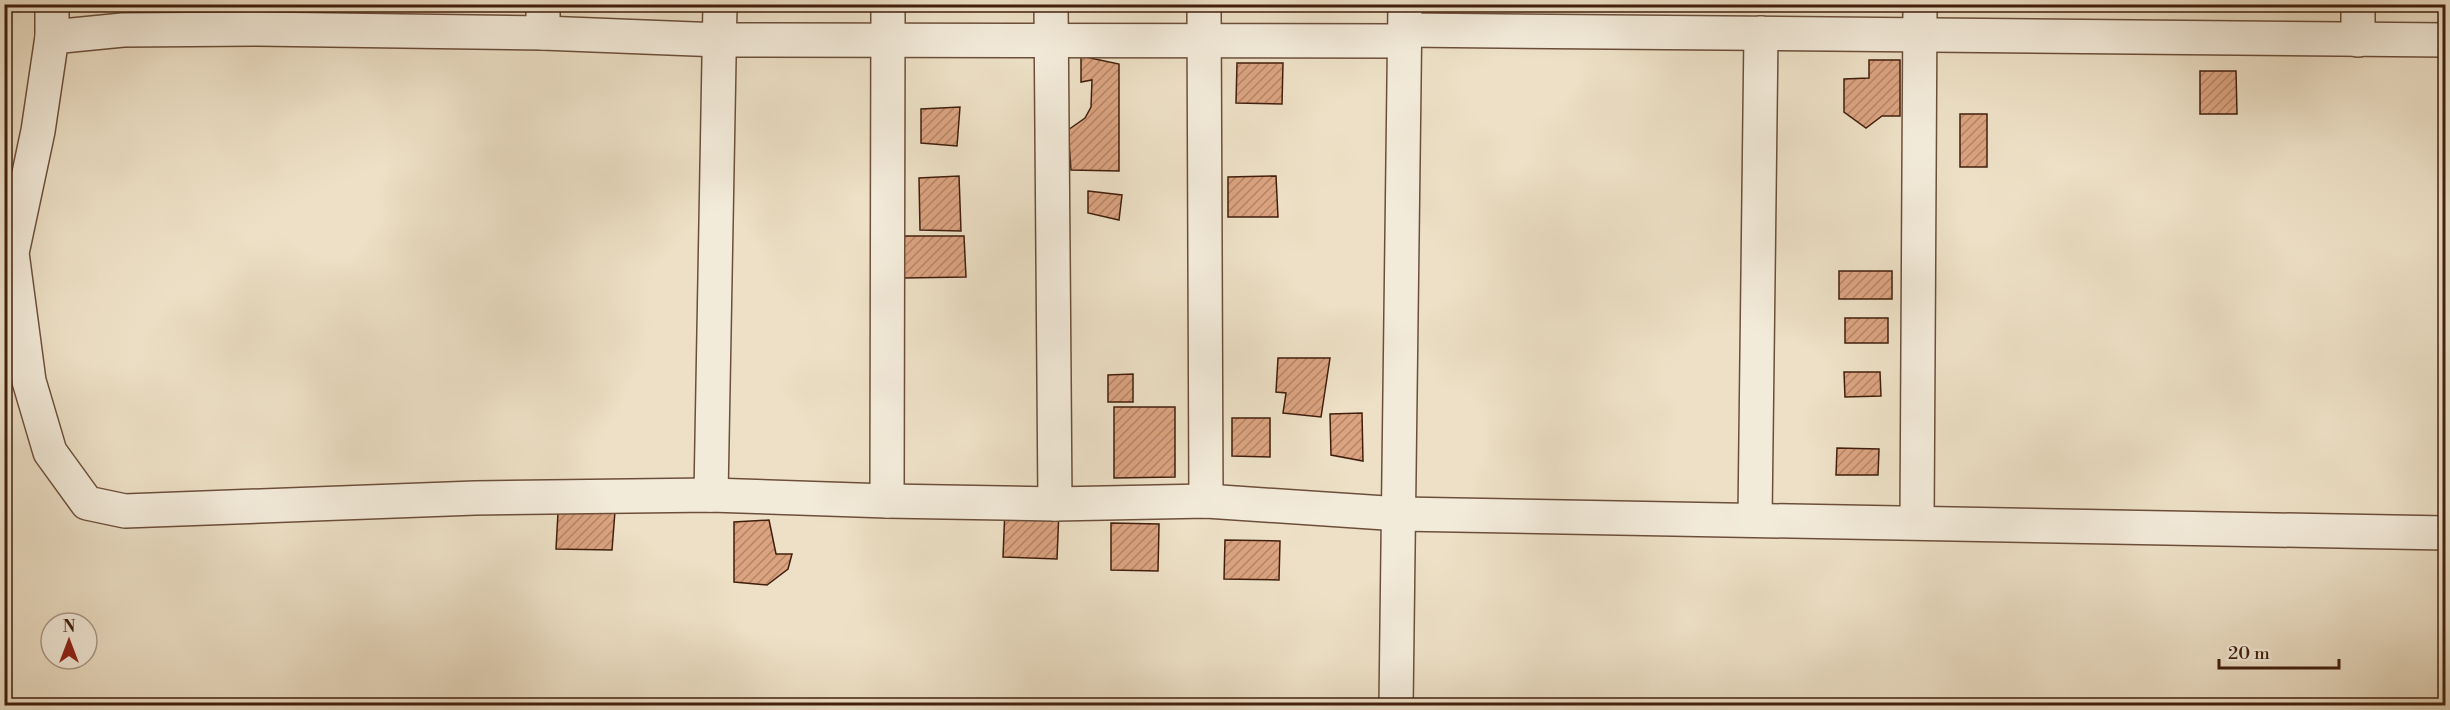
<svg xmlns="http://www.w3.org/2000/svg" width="2450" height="710" font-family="'Libre Bodoni',serif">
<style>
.building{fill:url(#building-hatch);stroke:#411f0d;stroke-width:1.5}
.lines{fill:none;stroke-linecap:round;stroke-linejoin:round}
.minor-casing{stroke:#6c4f3b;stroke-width:36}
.minor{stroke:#f3ebda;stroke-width:33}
</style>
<defs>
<pattern id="building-hatch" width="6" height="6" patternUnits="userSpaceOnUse" patternTransform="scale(1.5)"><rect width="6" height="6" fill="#dba380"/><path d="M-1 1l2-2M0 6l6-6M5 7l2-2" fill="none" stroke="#b38467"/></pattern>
</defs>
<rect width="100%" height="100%" fill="#ede0c6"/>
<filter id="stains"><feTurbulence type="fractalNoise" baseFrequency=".00333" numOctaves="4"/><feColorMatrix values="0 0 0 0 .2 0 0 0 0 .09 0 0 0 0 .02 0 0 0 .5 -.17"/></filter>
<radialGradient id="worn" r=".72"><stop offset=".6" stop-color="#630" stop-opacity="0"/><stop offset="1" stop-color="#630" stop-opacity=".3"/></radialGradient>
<g class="building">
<polygon points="1081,56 1119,64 1119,171 1071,170 1068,130 1085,118 1091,107 1092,80 1081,82"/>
<polygon points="1869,60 1900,60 1900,116 1882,116 1866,128 1844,112 1844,79 1869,78"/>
<polygon points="1237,63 1283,63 1282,104 1236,103"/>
<polygon points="2200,71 2236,71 2237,114 2200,114"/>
<polygon points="960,107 957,146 921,143 921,109"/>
<rect x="1960" y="114" width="27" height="53"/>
<polygon points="959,176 961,231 920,230 919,178"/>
<polygon points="1276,176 1278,217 1228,217 1228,177"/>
<polygon points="1088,191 1122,195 1119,220 1088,213"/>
<polygon points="904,236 964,236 966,277 904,278"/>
<rect x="1839" y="271" width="53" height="28"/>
<rect x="1845" y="318" width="43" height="25"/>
<polygon points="1278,358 1330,358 1321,417 1283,413 1286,393 1276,392"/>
<polygon points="1844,372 1880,372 1881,396 1845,397"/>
<polygon points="1133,374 1133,402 1108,402 1108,375"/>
<polygon points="1114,407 1175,407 1175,477 1114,478"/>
<polygon points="1362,413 1363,461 1331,455 1330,414"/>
<polygon points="1232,418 1270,418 1270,457 1232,456"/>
<polygon points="1837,448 1879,449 1878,475 1836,475"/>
<polygon points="1005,508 1059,510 1057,559 1003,557"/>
<polygon points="615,511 612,550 556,549 558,513"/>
<polygon points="769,520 776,554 792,554 788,569 767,585 734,582 734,522"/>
<polygon points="1111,523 1159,524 1158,571 1111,570"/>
<polygon points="1225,540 1280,541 1279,580 1224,579"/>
</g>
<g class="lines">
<g class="minor-casing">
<g id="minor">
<polyline points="52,4 52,37"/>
<polyline points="1051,4 1055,504"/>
<polyline points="1204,4 1206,501"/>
<polyline points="1405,30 2446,40"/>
<polyline points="543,33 543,4"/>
<polyline points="2358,40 2358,4"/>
<polyline points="1405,41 720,40 543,33 257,29 123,30 52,37 38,131 12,253 29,381 50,452 87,503 125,511 475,498 711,495 887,501 1055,504 1206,501 1400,514 2446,533"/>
<polyline points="711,495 720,4"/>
<polyline points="887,501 888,4"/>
<polyline points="1755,519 1761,33"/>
<polyline points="1917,522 1920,4"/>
<polyline points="1396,706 1405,4"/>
</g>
</g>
<use href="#minor" class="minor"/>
</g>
<rect width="2450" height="710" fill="none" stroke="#ede0c6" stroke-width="24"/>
<rect x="6" y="6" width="2438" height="698" fill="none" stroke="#411f0d" stroke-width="3"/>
<rect x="12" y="12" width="2426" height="686" fill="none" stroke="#411f0d" stroke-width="1.5"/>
<g transform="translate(69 641)"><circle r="28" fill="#f3ebda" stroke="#ac9988" stroke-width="1.5"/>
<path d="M0-4.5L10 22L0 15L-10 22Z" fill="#8f2418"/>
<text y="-9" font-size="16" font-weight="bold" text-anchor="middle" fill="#411f0d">N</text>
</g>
<path d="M2219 659v9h120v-9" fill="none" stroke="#411f0d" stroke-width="3"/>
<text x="2228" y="659" font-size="18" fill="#411f0d" stroke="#f3ebda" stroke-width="4.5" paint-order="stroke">20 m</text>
<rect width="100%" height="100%" filter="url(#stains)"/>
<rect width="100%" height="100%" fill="url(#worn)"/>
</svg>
